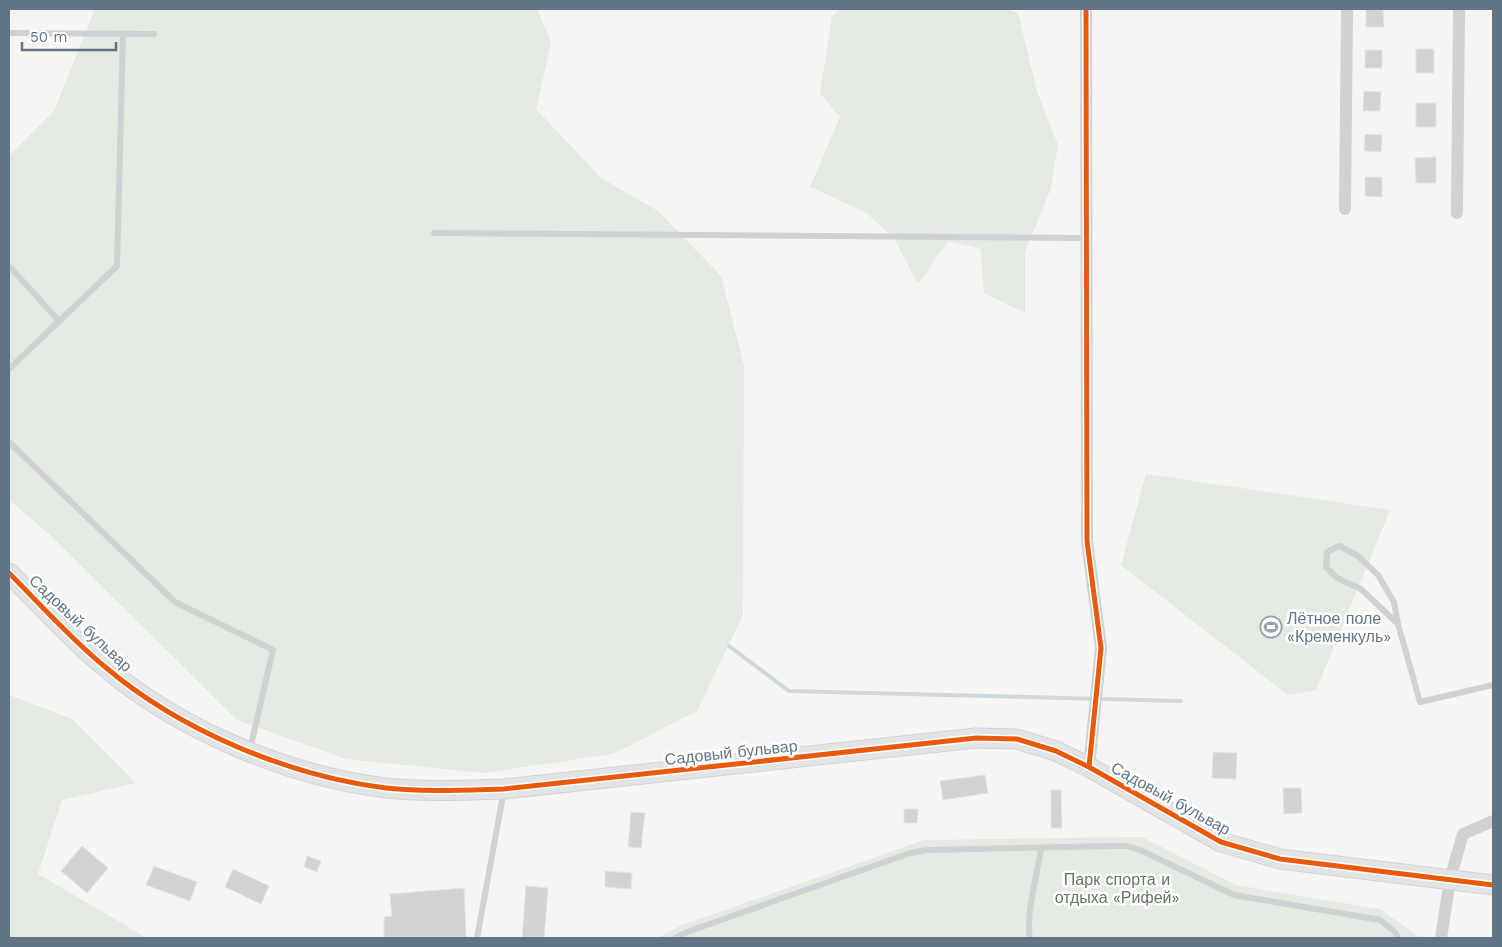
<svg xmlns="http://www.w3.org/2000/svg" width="1502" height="947" font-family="'Work Sans',sans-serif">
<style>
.green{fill:#e4e9e1}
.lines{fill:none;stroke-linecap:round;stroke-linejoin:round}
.stream{stroke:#ced7da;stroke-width:4}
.building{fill:#d1d2d2;stroke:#e4e4e3}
.secondary-casing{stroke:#d1d3d4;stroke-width:21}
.lane{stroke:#d0d1d2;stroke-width:6}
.street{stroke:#d0d1d2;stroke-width:12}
.secondary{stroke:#e2e3e4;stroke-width:19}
.cycleway-casing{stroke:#fff;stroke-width:8}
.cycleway{stroke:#e8590c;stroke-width:5}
.labels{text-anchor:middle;stroke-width:5;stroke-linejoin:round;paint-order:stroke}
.poi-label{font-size:16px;fill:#627586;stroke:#fff;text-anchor:start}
.street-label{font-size:16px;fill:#627586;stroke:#fff}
.park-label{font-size:16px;fill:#63785e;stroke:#fff}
</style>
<rect width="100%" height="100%" fill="#f5f5f3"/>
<g class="green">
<polygon points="95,9 537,9 551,42 536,109 601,178 658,211 721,276 744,366 743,615 697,711 613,754 483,773 346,759 237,720 48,533 9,500 9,156 54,111"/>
<polygon points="841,9 1007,9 1018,13 1037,92 1058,145 1051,188 1025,252 1025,313 984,293 981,249 948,241 918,284 894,238 865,212 810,187 840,117 820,93 832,16"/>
<polygon points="1146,474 1390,510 1316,690 1288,695 1121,565"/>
<polygon points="9,695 72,719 136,783 62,800 38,874 145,937 157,938 9,938"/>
<polygon points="1142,837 1236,885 1380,909 1420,938 658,938 682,925 924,840"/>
</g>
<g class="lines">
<polyline class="stream" points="729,646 789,691 1181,701"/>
</g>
<g class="building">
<polygon points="1366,9 1383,9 1384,27 1366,27"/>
<rect x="1416" y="49" width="18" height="24"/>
<rect x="1365" y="50" width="17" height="18"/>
<polygon points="1364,91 1381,92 1380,111 1363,111"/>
<rect x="1416" y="103" width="20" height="24"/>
<polygon points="1365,134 1382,135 1381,152 1364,151"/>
<polygon points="1436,157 1436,183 1416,183 1415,158"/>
<polygon points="1365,177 1382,177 1382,197 1365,196"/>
<polygon points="1213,752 1237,753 1236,779 1212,778"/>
<polygon points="985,775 988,793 943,800 940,781"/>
<polygon points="1283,788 1301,788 1302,813 1284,814"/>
<polygon points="1051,790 1061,790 1062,828 1051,828"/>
<polygon points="904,809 918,809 917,823 904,823"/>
<polygon points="631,812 645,813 641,848 628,847"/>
<polygon points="82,846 108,868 87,893 61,871"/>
<polygon points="307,856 321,861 317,872 304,867"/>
<polygon points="154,866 197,882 190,901 146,885"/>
<polygon points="233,869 269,886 261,904 225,887"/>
<polygon points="605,871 632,873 631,889 605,887"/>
<polygon points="526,886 548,888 544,938 522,938"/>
<polygon points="464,888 466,938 384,938 384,917 392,916 390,894"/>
</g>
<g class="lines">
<g class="secondary-casing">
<path id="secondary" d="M9,573c31,31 61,65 95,93 75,64 184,110 282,122 39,4 79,2 118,1l472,-51 41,1 39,12 33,16 132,75 59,17 213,26"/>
</g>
<g class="lane">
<polyline points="9,33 154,34"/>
<polyline points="434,233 1087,238"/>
<polyline points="9,266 59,321"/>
<polyline points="9,369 117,266 123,34"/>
<polyline points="9,442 175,602 273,650 250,749"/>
<polyline points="1398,624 1361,589 1337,578 1326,567 1327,552 1339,546 1358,556 1378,575 1394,602 1398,624 1420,702 1493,685"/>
<polyline points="477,938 504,790"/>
<polyline points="676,938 687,932 910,853 927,850 1114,846 1127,846 1140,850 1234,895 1380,920 1395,932 1398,938"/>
<path d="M1030,938c-5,-20 8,-67 11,-90"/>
</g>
<g class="street">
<polyline points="1086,9 1087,541 1101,648 1089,767"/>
<polyline points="1345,209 1347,9"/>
<polyline points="1457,213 1459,9"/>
<polyline points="1441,938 1450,879 1463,834 1493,821"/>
</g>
<use href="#secondary" class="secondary"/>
<g class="cycleway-casing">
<g id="cycleway">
<polyline points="1086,9 1087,541 1101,648 1089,767"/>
<path d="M9,573c31,31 61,65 95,93 75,64 184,110 282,122 39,4 79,2 118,1l472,-51 41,1 39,12 33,16 132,75 59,17 213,26"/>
</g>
</g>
<use href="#cycleway" class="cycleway"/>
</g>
<defs>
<g id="stadium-ring" transform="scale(1.125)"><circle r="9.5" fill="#fff" stroke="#95a2ac" stroke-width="1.5"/><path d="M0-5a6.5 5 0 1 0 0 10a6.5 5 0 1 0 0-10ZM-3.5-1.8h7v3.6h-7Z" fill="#95a2ac"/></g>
</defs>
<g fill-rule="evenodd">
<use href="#stadium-ring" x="1271" y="627"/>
</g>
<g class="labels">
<g class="poi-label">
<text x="1287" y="624">Лётное поле<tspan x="1287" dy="18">«Кременкуль»</tspan></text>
</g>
<g class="street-label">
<text transform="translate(81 623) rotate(43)" y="6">Садовый бульвар</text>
<text transform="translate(731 752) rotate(-6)" y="6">Садовый бульвар</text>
<text transform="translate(1171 798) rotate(29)" y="6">Садовый бульвар</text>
</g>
<g class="park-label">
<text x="1117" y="885">Парк спорта и<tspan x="1117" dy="18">отдыха «Рифей»</tspan></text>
</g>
</g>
<rect width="1502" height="947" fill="none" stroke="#627586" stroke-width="20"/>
<path d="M22 42v8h94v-8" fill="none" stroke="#627586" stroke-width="2.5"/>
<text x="30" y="42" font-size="15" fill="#627586" stroke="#ffffff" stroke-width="4" paint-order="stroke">50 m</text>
</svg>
